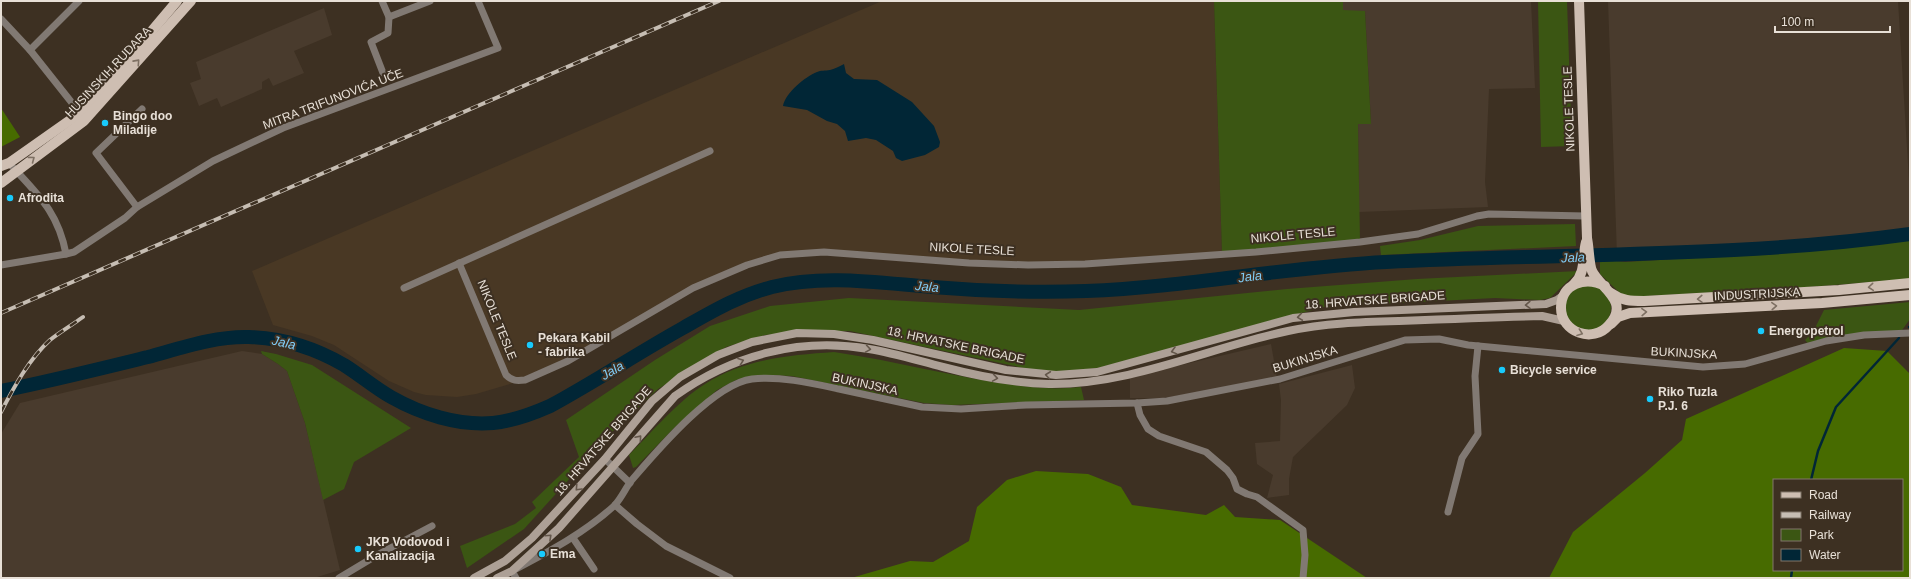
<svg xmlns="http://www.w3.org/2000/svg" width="1911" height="579" font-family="Helvetica,sans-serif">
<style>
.built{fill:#493824}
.industrial{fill:#493b2d}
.green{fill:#3b5613}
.forest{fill:#476b00;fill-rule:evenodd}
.water{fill:#012636}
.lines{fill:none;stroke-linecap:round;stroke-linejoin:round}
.stream{stroke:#012636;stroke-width:2.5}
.river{stroke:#012636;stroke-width:14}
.minor{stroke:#817973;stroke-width:7}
.secondary{stroke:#ada096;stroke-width:8}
.primary{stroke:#cebeb2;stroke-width:10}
.rail-casing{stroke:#c6bdb3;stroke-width:4}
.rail{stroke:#3d3022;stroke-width:2.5;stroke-dasharray:8;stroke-linecap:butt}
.oneway{stroke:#7e7063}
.oneway2{stroke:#64574b}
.poi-dot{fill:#18cafc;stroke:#3d3022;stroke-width:1.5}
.labels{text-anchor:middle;stroke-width:4;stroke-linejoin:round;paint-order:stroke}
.street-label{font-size:12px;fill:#e8e0d7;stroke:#3d3022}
.poi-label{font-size:12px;font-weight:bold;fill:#e8e0d7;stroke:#3d3022;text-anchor:start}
.water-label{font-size:13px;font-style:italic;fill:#80cbf4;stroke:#3d3022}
</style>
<rect width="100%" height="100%" fill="#3d3022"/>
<polygon class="built" points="882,1 1214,1 1222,254 1028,265 878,255 780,255 693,288 568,361 527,379 476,394 457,397 426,395 414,392 389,381 334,345 312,336 273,325 252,271"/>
<g class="industrial">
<polygon points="1343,1 1531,1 1535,88 1489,89 1485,182 1488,207 1359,212 1358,124 1371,123 1365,11 1343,11"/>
<polygon points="1608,1 1898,1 1910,197 1910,234 1801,246 1711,253 1617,255"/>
<polygon points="324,8 332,35 294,51 304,73 273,86 269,78 262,82 262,89 221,107 217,98 199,106 190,83 201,79 196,62"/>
<polygon points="1271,344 1277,378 1164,398 1130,398 1130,377"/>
<polygon points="242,351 262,354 278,364 287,371 305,423 340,570 314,578 1,578 1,434 20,403"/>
<polygon points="1352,365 1355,388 1347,405 1293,457 1289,479 1289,495 1267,498 1273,475 1257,464 1255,443 1280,441 1281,400 1279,384"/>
</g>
<g class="green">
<polygon points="1214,1 1343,1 1343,10 1365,11 1371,124 1358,124 1360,242 1222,254"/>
<polygon points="1538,1 1567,1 1572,146 1541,147"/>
<polygon points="1575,224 1576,246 1381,255 1380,246 1420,240 1478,226"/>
<polygon points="1910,239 1910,279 1795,288 1628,297 1620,293 1600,274 1600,259 1625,262 1745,255"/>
<polygon points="1578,271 1550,298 1540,300 1495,298 1324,307 1098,368 1059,372 1028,369 850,331 809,331 765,335 726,347 658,389 611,433 524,529 467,568 460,546 515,524 536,508 532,502 579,457 566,420 655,360 710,326 770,306 849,298 1079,310 1287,289 1417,279"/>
<circle cx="1588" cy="308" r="23"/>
<polygon points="1910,302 1910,319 1900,333 1810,346 1805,340 1813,332 1824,310"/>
<polygon points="261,351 276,354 312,365 411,428 354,462 344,489 323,500 305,423 287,371 278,364 262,354"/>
<path d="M834,352c70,10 140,31 211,36 12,1 24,0 36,-1l3,13 -132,5 -28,-2 -132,-27 -24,-1 -32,5 -19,10 -43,38 -38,39 -3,1 -4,-13c22,-22 50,-55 76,-71 39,-25 85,-29 129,-32z"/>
</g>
<g class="forest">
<polygon points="1,108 20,137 1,147"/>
<path d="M1844,348l43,3 23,23v204h-361l24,-46 72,-59 37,-33 4,-21zM1774,480h128v90h-128z"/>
<polygon points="1036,471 1088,474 1121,487 1132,505 1206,515 1224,505 1235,517 1280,520 1367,578 851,578 910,561 933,562 969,541 977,507 1007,480"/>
</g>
<path class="water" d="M844,64l2,9 8,6 23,1 35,22 22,24 6,16 -1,5 -14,8 -23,6 -6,-3 -3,-7 -17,-11 -10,-2 -18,3 -3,-10 -8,-7 -10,-3 -20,-11 -24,-4c3,-14 22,-29 34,-34 4,-2 8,-1 13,-2 4,-1 10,-4 14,-6z"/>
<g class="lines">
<g class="stream">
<polyline points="1909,327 1910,327"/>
<polyline points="1811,480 1818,451 1836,407 1899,338"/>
<polyline points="1791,578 1792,570"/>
</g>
<path class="river" d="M1,391c50,-10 98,-22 147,-34 33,-9 67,-21 101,-20 33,1 66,11 95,28 16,10 31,23 47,32 30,17 67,29 102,26 20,-2 39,-9 57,-17 46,-25 88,-53 133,-78 30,-17 55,-32 89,-41 52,-13 108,-4 160,0 51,4 103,6 154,4 101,-4 200,-24 300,-29 175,-9 350,-4 524,-28"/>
<g class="minor">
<polyline points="382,1 389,17 388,33 371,42 383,73"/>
<polyline points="389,17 430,1"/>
<polyline points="1,19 30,50 80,113"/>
<polyline points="30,50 79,1"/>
<path d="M9,163c28,31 49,48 57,91l8,-2 51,-34 12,-11 76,-46 70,-33 215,-80 -20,-47"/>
<polyline points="137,207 96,153 142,109"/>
<path d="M459,263l47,112c6,6 11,6 19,5l43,-19 125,-73 54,-23 33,-10 44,-3 145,11 59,2 57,-1 171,-12 104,-10 58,-8 59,-18 12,-2 97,2"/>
<polyline points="1,265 66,254"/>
<polyline points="404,288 710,151"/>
<polyline points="1137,403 1140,415 1148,429 1159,436 1206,452 1227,470 1233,478 1237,489 1247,494 1257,497 1303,530 1305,555 1303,578"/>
<polyline points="605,459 630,483"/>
<polyline points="615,505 637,524 666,546 730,578"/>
<polyline points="1448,512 1462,458 1478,434 1475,376 1478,346"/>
<polyline points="573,538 594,569"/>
<polyline points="339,578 379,554 432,526"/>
<path d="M516,578l-4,-7c36,-19 71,-37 102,-65 7,-7 11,-17 17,-25 25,-29 82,-97 121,-102 28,-3 59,4 87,10 28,6 55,12 83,18l39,2 65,-4 111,-2 30,-2 113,-22 125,-39 34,-1 29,6 235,22 42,-3 81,-23 38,-6 46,-2"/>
</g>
<g class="secondary">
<polyline points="474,578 505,561 532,538 605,459 652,401 680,377 718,355 752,342 797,333 834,334 873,340 1006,370 1056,375 1097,372 1293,318 1354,312 1546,304 1557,300 1564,295"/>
<path d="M497,578l15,-7 47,-43 116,-132c57,-41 125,-59 194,-47 25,4 50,12 74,18 34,9 70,16 106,17 82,1 159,-36 239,-53 36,-8 74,-9 111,-10 48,-2 96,-4 143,-5l22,5"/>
</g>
<g class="primary">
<path d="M1579,1l8,237c2,9 2,26 5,33 8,17 39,30 17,54 -16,19 -48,7 -48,-17 0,-25 25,-32 44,-22"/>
<polyline points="1,166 9,163 80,113 97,96 177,1"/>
<polyline points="1,183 84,121 191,1"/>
<path d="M1574,284c12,-11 8,-27 12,-42"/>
<path d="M1611,293c11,8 20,8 33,8l195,-11 71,-7"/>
<polyline points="1611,324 1618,317 1630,313 1822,303 1910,295"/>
</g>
<g class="rail-casing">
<g id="rail">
<polyline points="1,313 719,1"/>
<path d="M1,412c13,-25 28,-53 49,-72 10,-8 22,-15 33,-23"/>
</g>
</g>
<use href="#rail" class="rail"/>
</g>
<defs><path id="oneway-chevron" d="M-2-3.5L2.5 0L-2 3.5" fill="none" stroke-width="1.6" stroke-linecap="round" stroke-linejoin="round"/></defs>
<g class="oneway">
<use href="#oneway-chevron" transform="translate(137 62) rotate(-48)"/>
<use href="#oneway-chevron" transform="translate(32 159) rotate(-37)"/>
<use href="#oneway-chevron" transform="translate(1871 287) rotate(175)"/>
<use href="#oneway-chevron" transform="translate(1700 299) rotate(177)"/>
<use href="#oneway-chevron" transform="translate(1774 306) rotate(-3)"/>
<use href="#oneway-chevron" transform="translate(1644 312) rotate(-2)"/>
<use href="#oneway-chevron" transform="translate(1580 333) rotate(20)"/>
</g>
<g class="oneway2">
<use href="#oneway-chevron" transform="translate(1528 305) rotate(178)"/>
<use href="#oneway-chevron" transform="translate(1300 317) rotate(172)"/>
<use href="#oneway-chevron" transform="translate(868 349) rotate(9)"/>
<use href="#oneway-chevron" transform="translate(1174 351) rotate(165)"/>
<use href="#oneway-chevron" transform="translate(741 361) rotate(-20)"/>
<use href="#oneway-chevron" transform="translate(1048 375) rotate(-173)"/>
<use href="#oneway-chevron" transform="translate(995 378) rotate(9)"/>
<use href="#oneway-chevron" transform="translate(639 438) rotate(-49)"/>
<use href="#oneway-chevron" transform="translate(578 488) rotate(133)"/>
<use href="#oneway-chevron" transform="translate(549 537) rotate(-43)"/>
</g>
<g class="poi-dot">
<circle cx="105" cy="123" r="4"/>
<circle cx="10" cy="198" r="4"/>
<circle cx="1761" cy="331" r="4"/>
<circle cx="530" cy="345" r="4"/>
<circle cx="1502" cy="370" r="4"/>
<circle cx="1650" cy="399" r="4"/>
<circle cx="358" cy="549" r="4"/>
<circle cx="542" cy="554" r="4"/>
</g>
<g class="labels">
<g class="street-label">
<text transform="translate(108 72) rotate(-47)" y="4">HUSINSKIH RUDARA</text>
<text transform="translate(333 99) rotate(-21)" y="4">MITRA TRIFUNOVIĆA UČE</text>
<text transform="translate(1569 109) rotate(-92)" y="4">NIKOLE TESLE</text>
<text transform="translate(1293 235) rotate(-5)" y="4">NIKOLE TESLE</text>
<text transform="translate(972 249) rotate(3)" y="4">NIKOLE TESLE</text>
<text transform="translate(1757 294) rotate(-3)" y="4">INDUSTRIJSKA</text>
<text transform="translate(1375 300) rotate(-4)" y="4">18. HRVATSKE BRIGADE</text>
<text transform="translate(497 320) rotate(68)" y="4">NIKOLE TESLE</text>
<text transform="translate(956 345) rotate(12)" y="4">18. HRVATSKE BRIGADE</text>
<text transform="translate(1684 353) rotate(3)" y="4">BUKINJSKA</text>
<text transform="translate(1305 359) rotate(-17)" y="4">BUKINJSKA</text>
<text transform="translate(865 384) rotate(12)" y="4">BUKINJSKA</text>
<text transform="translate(603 441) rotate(-49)" y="4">18. HRVATSKE BRIGADE</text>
</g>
<g class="poi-label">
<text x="113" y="120">Bingo doo<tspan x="113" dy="14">Miladije</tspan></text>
<text x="18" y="202">Afrodita</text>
<text x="1769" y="335">Energopetrol</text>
<text x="538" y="342">Pekara Kabil<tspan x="538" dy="14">- fabrika</tspan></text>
<text x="1510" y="374">Bicycle service</text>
<text x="1658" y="396">Riko Tuzla<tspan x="1658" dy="14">P.J. 6</tspan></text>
<text x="366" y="546">JKP Vodovod i<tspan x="366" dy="14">Kanalizacija</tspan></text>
<text x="550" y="558">Ema</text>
</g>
<g class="water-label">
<text transform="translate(1573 257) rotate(-2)" y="5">Jala</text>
<text transform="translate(1250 276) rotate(-7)" y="5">Jala</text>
<text transform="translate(927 286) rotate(5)" y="5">Jala</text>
<text transform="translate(284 342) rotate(13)" y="5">Jala</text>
<text transform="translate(612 370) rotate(-30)" y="5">Jala</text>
</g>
</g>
<rect width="1911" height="579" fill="none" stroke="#e8e0d7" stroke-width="4"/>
<rect x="1773" y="479" width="130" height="92" fill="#3d3022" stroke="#81766a"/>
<rect x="1781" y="492" width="20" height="6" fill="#cebeb2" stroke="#81766a"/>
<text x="1809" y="499" font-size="12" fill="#e8e0d7">Road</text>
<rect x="1781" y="512" width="20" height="6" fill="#c6bdb3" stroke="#81766a"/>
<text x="1809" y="519" font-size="12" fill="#e8e0d7">Railway</text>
<rect x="1781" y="529" width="20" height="12" fill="#3b5613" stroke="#81766a"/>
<text x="1809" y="539" font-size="12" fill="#e8e0d7">Park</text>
<rect x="1781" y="549" width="20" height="12" fill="#012636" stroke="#81766a"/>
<text x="1809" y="559" font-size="12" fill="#e8e0d7">Water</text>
<path d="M1775 26v6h115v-6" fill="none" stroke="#e8e0d7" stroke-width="2"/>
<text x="1781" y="26" font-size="12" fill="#e8e0d7" stroke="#3d3022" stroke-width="3" paint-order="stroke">100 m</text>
</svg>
